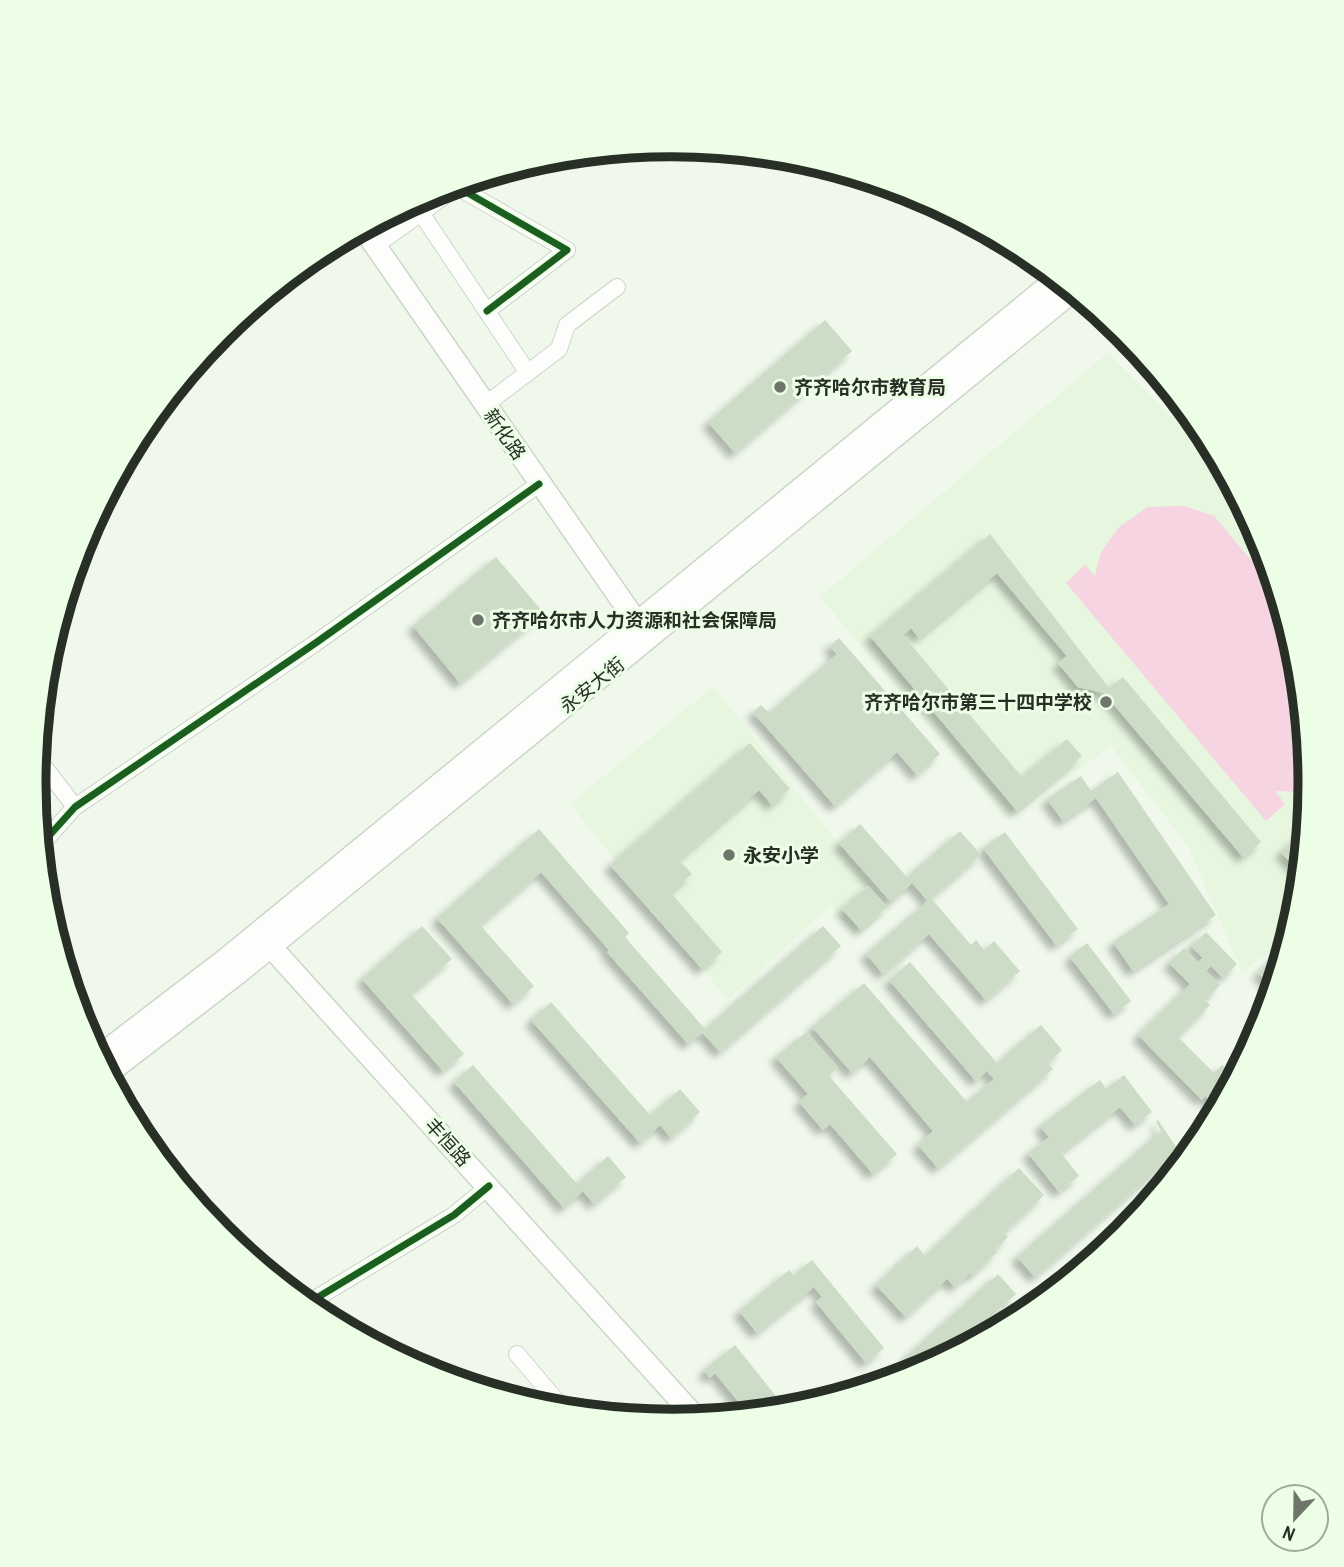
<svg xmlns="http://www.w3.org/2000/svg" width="1344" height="1567" font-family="'Archivo Narrow','Noto Sans SC',sans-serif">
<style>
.built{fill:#e6f6df}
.green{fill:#f6d4e1}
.building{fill:#cddcc6;filter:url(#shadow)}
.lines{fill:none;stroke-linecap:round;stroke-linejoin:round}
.street-casing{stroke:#cdd5cb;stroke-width:18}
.secondary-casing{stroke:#cdd5cb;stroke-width:24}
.street{stroke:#fdfefc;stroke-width:16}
.secondary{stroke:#fdfefc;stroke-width:21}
.cycleway-casing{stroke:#ecfee5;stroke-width:11}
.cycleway{stroke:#1b5e20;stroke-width:7}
.poi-dot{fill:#6e756b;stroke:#ecfee5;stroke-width:2.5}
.labels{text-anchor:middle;stroke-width:6;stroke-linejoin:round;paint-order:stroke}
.poi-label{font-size:19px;font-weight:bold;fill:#282f26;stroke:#ecfee5;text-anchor:start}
.street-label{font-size:19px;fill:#282f26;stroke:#ecfee5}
.rim{fill:none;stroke:#282f26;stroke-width:9}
</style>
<defs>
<filter id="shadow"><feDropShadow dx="-6" dy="6" stdDeviation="3.5" flood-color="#0004"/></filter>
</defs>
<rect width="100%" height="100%" fill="#eff8eb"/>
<g class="built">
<polygon points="1108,353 1227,473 1262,539 1299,659 1311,784 1298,908 1290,937 1242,972 1188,846 1111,746 1008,819 820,597"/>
<polygon points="713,687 891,909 858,937 830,906 728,1000 570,804"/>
</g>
<polygon class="green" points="1184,506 1214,516 1278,592 1299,659 1310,787 1302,792 1275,791 1285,804 1266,821 1066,583 1085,565 1095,576 1101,552 1119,527 1148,507"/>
<g class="building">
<polygon points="400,208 403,213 381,227 377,220"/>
<polygon points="825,320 852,351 735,453 708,422"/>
<polygon points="990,534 1109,688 1123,677 1261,842 1243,857 1104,693 1078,687 1058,663 1067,656 997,573 919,638 911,628 903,635 1022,777 1067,739 1082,756 1017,811 870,636"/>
<polygon points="496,557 544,613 460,683 413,626"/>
<polygon points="839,638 940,754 917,775 897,752 835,806 753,712 761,705 769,713 837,654 829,646"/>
<polygon points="750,743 790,789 772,805 759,790 679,860 692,874 671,893 722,952 702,969 610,865"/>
<polygon points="1118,772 1216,915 1133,971 1113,942 1169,904 1096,798 1063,821 1047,799 1081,776 1091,791"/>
<polygon points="860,824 907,877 960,831 981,855 931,898 971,945 976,940 984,950 994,941 1020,971 986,1000 929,934 883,974 866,954 928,901 912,883 891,902 839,843"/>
<polygon points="539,829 629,933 625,937 705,1029 823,926 841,946 720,1052 702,1032 688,1044 607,952 609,950 541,872 480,925 534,986 513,1004 437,918"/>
<polygon points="1306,830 1302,876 1281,852"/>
<polygon points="1005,832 1078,929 1056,945 983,848"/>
<polygon points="868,886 887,907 861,930 842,909"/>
<polygon points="422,926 452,959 411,994 464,1054 443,1071 362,979"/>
<polygon points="1206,932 1237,964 1223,978 1211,966 1206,971 1220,985 1205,1000 1210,1005 1178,1037 1214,1073 1222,1065 1235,1078 1216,1115 1211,1110 1215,1106 1205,1096 1202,1100 1138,1035 1190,984 1169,963 1184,948 1198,962 1203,958 1191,946"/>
<polygon points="1087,943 1131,1001 1114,1014 1070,957"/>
<polygon points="1287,946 1274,989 1258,973"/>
<polygon points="910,962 997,1063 1041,1025 1062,1050 1048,1063 1053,1069 938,1168 918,1145 933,1131 870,1057 852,1073 812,1027 864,983 967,1102 994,1079 987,1071 976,1081 889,980"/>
<polygon points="551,1002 650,1115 680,1089 700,1112 671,1138 660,1125 640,1143 531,1020"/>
<polygon points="806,1032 838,1068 829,1076 897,1154 873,1174 830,1124 823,1130 799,1102 808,1094 776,1057"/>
<polygon points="473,1065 577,1184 608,1156 626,1177 594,1204 583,1191 564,1208 454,1082"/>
<polygon points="1124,1075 1152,1112 1135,1125 1120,1107 1061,1153 1079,1176 1059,1192 1028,1153 1049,1137 1040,1126 1100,1080 1106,1089"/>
<polygon points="1158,1120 1179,1151 1035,1277 1017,1257 1161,1131 1156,1121"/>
<polygon points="1019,1168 1044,1195 1004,1233 1008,1237 995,1250 997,1252 973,1275 970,1273 955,1287 947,1279 906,1317 876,1285 917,1246 925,1256"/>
<polygon points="812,1260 884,1348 866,1363 816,1302 822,1297 814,1287 757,1333 739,1311 789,1270 793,1275"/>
<polygon points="998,1274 1016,1294 947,1357 920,1372 906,1357"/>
<polygon points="735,1345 788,1411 749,1415 715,1373 710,1378 704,1370"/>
</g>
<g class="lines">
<g class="street-casing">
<g id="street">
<polyline points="454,185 567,250 487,311"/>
<polyline points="413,201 528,373"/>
<polyline points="375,246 457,187"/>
<polyline points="485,405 559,349 567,325 617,287"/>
<polyline points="36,756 75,807"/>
<polyline points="39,847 75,807 317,642 539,484"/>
<polyline points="305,1305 454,1215 489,1186"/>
<polyline points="517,1354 566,1412"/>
</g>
</g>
<g class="secondary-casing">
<g id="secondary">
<polyline points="363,228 645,634"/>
<polyline points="262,937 698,1420"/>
<polyline points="98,1057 226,959 1058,278"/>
<polyline points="107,1074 237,974 1073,291"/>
</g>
</g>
<use href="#street" class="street"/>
<use href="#secondary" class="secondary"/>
<g class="cycleway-casing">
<g id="cycleway">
<polyline points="454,185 567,250 487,311"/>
<polyline points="39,847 75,807 317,642 539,484"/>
<polyline points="305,1305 454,1215 489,1186"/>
</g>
</g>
<use href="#cycleway" class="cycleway"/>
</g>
<g class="poi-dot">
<circle cx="780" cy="387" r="7"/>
<circle cx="478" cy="620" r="7"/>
<circle cx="1106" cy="702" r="7"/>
<circle cx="729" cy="855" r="7"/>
</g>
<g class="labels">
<g class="poi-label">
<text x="794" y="394">齐齐哈尔市教育局</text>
<text x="492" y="627">齐齐哈尔市人力资源和社会保障局</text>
<text x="1092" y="709" text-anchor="end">齐齐哈尔市第三十四中学校</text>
<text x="743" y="862">永安小学</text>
</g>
<g class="street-label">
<text transform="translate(505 434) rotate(55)" y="7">新化路</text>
<text transform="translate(592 685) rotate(-39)" y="7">永安大街</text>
<text transform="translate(448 1142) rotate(48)" y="7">丰恒路</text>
</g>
</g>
<path d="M0 0H1344V1567H0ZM46 783a626 626 0 1 1 1252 0a626 626 0 1 1-1252 0Z" fill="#ecfee5" fill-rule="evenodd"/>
<path class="rim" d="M46 783a626 626 0 1 1 1252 0a626 626 0 1 1-1252 0Z"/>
<g transform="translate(1295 1518) rotate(202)"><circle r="33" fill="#ecfee5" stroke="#9eab99" stroke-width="2"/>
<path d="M0-5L12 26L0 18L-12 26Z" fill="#6e756b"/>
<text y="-10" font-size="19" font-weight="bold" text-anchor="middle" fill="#282f26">N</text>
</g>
</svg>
